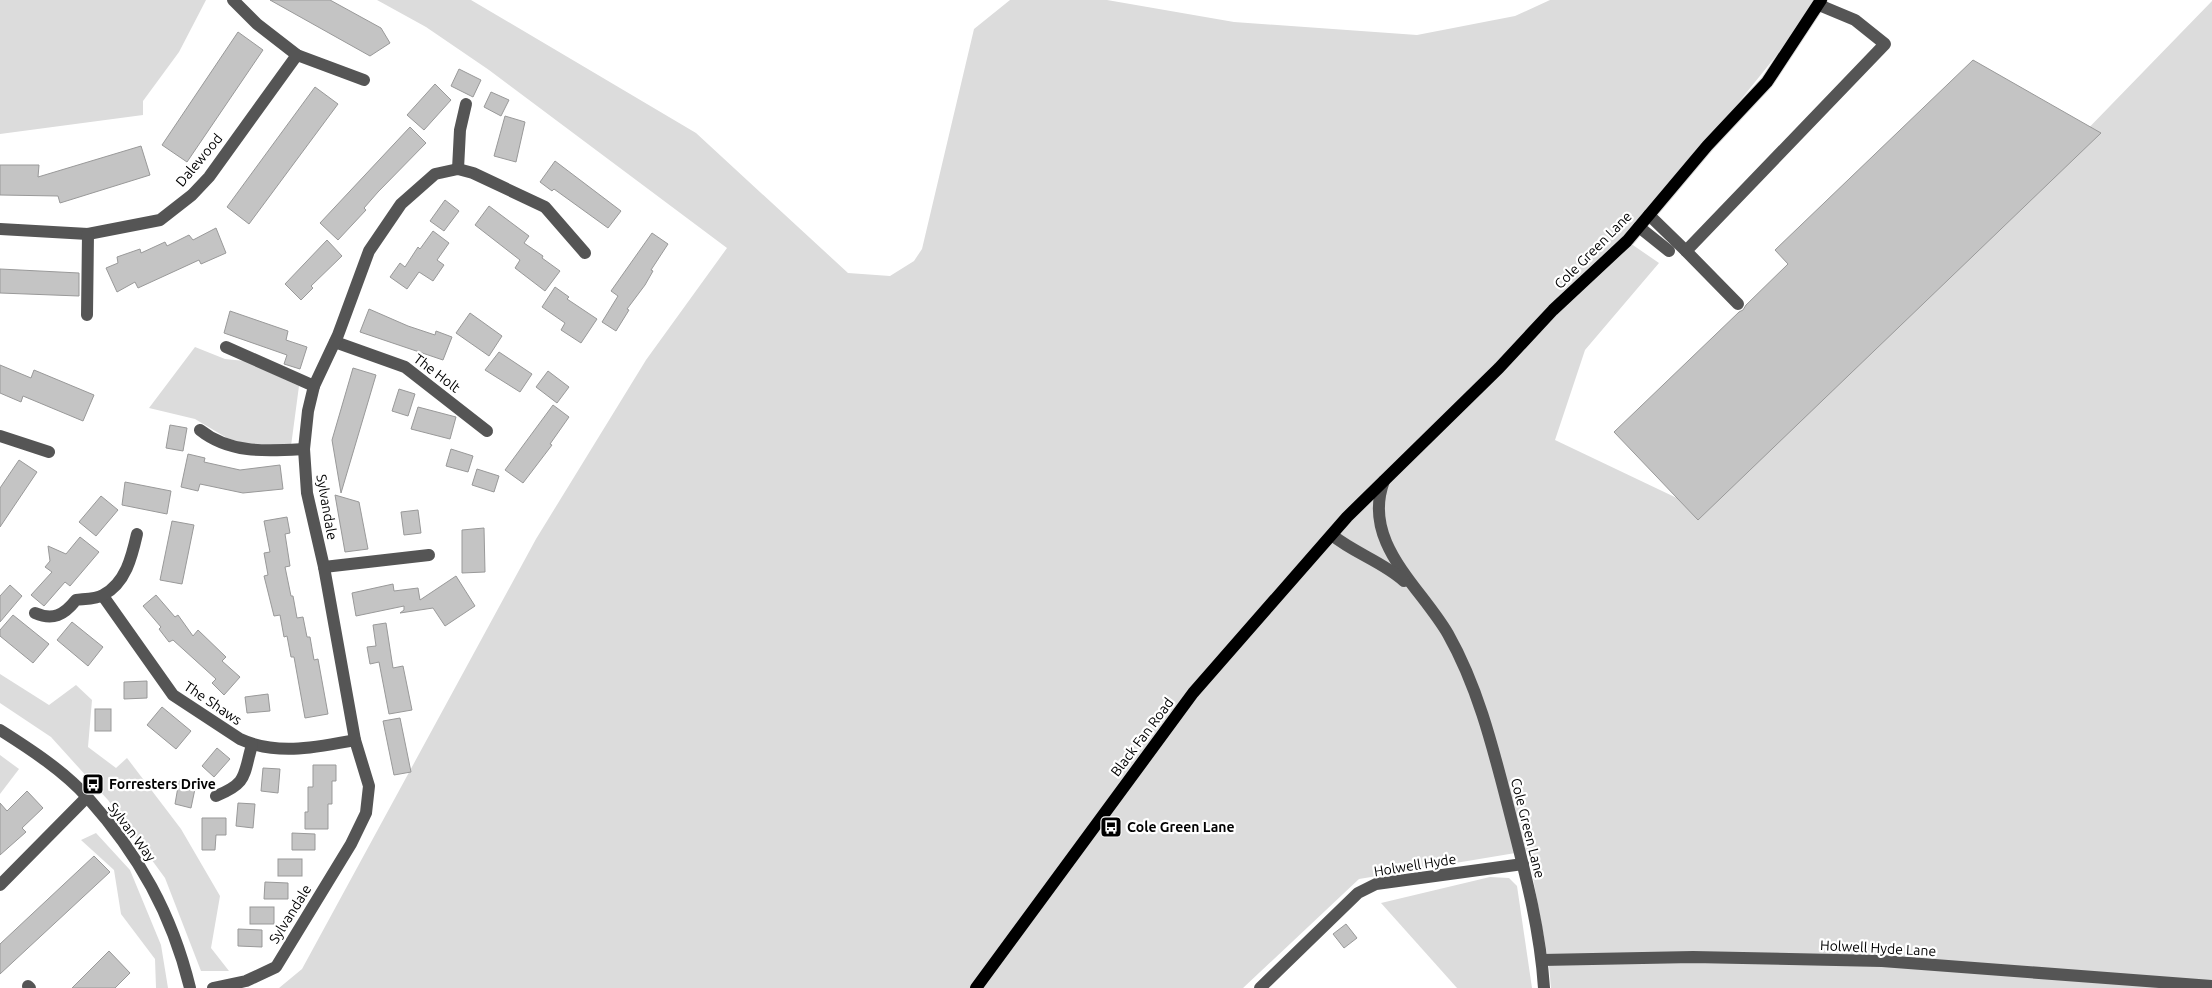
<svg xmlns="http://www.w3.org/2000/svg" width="2212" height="988" font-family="Ubuntu,sans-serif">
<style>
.green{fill:#dcdcdc}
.building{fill:#c4c4c4;stroke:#999}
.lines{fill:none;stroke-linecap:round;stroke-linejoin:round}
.major-casing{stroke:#dbdbdb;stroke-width:14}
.minor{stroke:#555;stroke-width:12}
.major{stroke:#000;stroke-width:12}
.labels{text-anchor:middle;stroke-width:4.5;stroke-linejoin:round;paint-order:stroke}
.street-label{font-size:14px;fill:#000;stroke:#fff}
.poi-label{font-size:14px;font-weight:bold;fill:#000;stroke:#fff;text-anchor:start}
</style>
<rect width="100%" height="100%" fill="#fff"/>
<g class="green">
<polygon points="0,0 206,0 179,52 143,101 143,115 0,134"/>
<polygon points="377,0 471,0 696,133 848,273 890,276 914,261 922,249 974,29 1010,0 1107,0 1234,22 1417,35 1515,16 1550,0 1821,0 1627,241 1659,263 1585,350 1555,440 1702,510 2076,141 2212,1 2212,988 1551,988 1549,965 1528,851 1359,879 1243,988 279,988 302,969 536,539 646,360 727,248 489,70 426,27"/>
<polygon points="195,347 225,359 245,361 299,386 291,446 243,443 227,438 195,419 149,408"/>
<polygon points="0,674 49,705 76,685 92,700 88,747 116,768 127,758 181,829 220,896 211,948 229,971 201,971 165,878 108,800 51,737 0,703"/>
<polygon points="0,755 19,769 0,794"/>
<polygon points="96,833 130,870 161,945 168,988 156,988 155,959 121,914 114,870 81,840"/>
<polygon points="1490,877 1509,878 1517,886 1532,988 1457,988 1381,903"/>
</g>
<g class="building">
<polygon points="270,0 330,0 381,28 390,43 370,56"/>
<polygon points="238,32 263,50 187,162 162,145"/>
<polygon points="1973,60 2101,133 1698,520 1614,432 1739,312 1743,310 1746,305 1788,264 1775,250"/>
<polygon points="459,69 481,80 473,97 451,86"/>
<polygon points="435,84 451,100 424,130 407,115"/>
<polygon points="315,87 338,104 249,224 227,207"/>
<polygon points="491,92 509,100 501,116 484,107"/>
<polygon points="505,116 525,122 516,162 494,156"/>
<polygon points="410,127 426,143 378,192 364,208 366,210 338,240 320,223"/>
<polygon points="141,146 150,175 60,203 58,196 0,195 0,165 39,165 38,177"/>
<polygon points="555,161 621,211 608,228 554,189 552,191 540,182"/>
<polygon points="445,200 459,211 444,231 430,221"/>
<polygon points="489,206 529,236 524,243 543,256 542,258 560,271 545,291 515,268 520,260 475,225"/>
<polygon points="216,228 226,253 201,264 199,260 138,288 135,282 117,292 106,268 118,263 117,257 140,249 141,253 165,242 167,246 189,235 193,240"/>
<polygon points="433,231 449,243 437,260 444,265 433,281 419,272 407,289 390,277 400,263 405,267 418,247 420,249"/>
<polygon points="652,233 668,244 651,270 653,271 645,285 627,309 629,310 616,331 602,322 618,296 611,291"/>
<polygon points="327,240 342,256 311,286 313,288 301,300 285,284"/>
<polygon points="0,269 79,273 79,296 0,293"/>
<polygon points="555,287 569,297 567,299 597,319 581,343 561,330 565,323 542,307"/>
<polygon points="369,309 408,326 435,335 436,331 452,337 443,360 360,332"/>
<polygon points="230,311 288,331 286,340 307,347 300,369 284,364 287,355 224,333"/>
<polygon points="470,313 502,336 489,356 456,333"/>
<polygon points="499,352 532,374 520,392 485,370"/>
<polygon points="0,365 31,378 34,370 94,395 83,421 23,396 21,402 0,393"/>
<polygon points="353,368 376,375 341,493 332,440"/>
<polygon points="548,371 569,387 557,403 536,387"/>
<polygon points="399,389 415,394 408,416 392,411"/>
<polygon points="553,405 569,417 550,444 552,445 523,483 505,470"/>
<polygon points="418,407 456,417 450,439 411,429"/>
<polygon points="170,425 187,428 183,451 166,448"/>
<polygon points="451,449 473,456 468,472 446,466"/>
<polygon points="188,454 205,458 204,462 240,470 280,465 283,489 243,493 200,484 198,491 181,487"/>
<polygon points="19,460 37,472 0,527 0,488"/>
<polygon points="477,469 499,476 494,492 472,485"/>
<polygon points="125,482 171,491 167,514 122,505"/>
<polygon points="335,495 359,502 368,549 345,552"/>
<polygon points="101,496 118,510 96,536 79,522"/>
<polygon points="418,510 421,533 404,535 401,512"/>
<polygon points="287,517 290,533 285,534 290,566 285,567 291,596 293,596 297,618 303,617 307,637 310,637 314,660 318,659 328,714 305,718 294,657 291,657 287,636 284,637 280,615 274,616 264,576 268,575 264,553 270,552 264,521"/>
<polygon points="172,521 194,525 182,584 160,580"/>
<polygon points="484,528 485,572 462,573 462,530"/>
<polygon points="80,537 99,552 70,586 65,582 44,606 31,595 52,572 45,567 50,561 48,546 66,554"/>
<polygon points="456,576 475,606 445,626 433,608 400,613 404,610 404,606 356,616 352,593 393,584 394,591 418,588 420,600"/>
<polygon points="10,585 22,596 0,622 0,596"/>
<polygon points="156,595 175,617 178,615 193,636 198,630 226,657 222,661 240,677 224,695 212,683 216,679 173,640 169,642 159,629 161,627 143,606"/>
<polygon points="13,615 49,644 33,663 0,636 0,630"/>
<polygon points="72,622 103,647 88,666 57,640"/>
<polygon points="386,623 393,668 403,666 412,710 389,714 379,662 370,664 367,647 376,646 373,625"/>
<polygon points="147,681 147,698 124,699 124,682"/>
<polygon points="268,694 270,711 247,713 245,697"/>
<polygon points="162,707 191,731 176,749 147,725"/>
<rect x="95" y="709" width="16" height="22"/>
<polygon points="400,718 411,772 394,775 383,721"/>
<polygon points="217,748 230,759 214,777 202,766"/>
<polygon points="313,765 336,765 336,781 332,781 332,804 328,804 328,829 305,829 305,812 308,812 308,787 313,787"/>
<polygon points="263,768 280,769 278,793 261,791"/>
<polygon points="179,781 196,784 191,808 175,804"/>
<polygon points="27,791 43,808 22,828 26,832 0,855 0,803 7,811"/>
<polygon points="238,803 255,804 253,828 236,826"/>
<polygon points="202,818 226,818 226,835 216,835 215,850 202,850"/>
<polygon points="292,833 315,834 315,850 292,850"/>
<polygon points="94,856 110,872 0,974 0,944"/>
<rect x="278" y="859" width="24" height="17"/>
<polygon points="265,882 288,883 288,899 264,899"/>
<rect x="250" y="907" width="24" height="17"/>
<polygon points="1346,924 1357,938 1344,948 1333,934"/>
<polygon points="238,929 262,930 262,947 238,946"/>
<polygon points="109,951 130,973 115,988 72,988"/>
</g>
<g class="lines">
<g class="major-casing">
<polyline id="major" points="976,988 1193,693 1347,517 1499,368 1553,310 1627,241 1707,146 1767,82 1821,0"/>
</g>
<g class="minor">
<polyline points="297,55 364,80"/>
<polyline points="458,169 460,130 466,104"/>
<polyline points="1649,215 1686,251"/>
<polyline points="1639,227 1669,251"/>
<polyline points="0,229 88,234 160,220 192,195 209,177 297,55 257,24 233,0"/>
<polyline points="1738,304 1686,251 1885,44 1855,20 1819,5"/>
<polyline points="87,315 88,234"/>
<polyline points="335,342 405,367 487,431"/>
<polyline points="226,347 314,386"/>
<path d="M200,430c30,24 67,21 104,19"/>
<polyline points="0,436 49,452"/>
<path d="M1384,481c-23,61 36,105 64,153 30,53 45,114 60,172 15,59 32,120 36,182"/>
<path d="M1332,535c22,18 51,27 72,46"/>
<polyline points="324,567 429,555"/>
<path d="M103,596l70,99 67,44c37,17 77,8 115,1"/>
<path d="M35,613c18,8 29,2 41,-13 7,-1 21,-1 27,-5 23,-12 29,-39 34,-61"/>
<path d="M0,730c30,19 64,41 88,68 51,57 84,116 102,190"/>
<path d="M216,796c32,-13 27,-20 36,-51"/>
<polyline points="0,885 87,797"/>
<polyline points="1542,960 1693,957 1882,961 2212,986"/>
<polyline points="28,986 30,988"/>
<polyline points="213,988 246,981 276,967 351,844 366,813 369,786 355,740 324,567 307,493 304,449 308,411 314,386 338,335 369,251 401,204 435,174 458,169 473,173 545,207 585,253"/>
<polyline points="1260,988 1358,893 1376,884 1523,864"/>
</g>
<use href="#major" class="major"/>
</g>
<defs>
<g id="bus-square" transform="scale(1.125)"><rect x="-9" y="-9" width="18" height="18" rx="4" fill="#000" stroke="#fff"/><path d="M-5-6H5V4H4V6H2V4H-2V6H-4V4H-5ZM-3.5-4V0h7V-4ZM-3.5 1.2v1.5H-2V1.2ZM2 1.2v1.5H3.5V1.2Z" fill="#fff"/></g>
</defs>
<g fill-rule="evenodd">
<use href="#bus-square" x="93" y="784"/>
<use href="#bus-square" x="1111" y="827"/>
</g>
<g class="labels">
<g class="street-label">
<text transform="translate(199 160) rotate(-50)" y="5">Dalewood</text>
<text transform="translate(1593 250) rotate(-45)" y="5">Cole Green Lane</text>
<text transform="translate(437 373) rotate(37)" y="5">The Holt</text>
<text transform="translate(327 507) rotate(80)" y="5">Sylvandale</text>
<text transform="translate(213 703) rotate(34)" y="5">The Shaws</text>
<text transform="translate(1142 737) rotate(-53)" y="5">Black Fan Road</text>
<text transform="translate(1528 828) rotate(76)" y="5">Cole Green Lane</text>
<text transform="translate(132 832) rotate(53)" y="5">Sylvan Way</text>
<text transform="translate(1415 865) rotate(-9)" y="5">Holwell Hyde</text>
<text transform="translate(290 914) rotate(-58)" y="5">Sylvandale</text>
<text transform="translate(1878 948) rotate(3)" y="5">Holwell Hyde Lane</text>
</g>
<g class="poi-label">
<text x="109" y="789">Forresters Drive</text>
<text x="1127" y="832">Cole Green Lane</text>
</g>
</g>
</svg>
